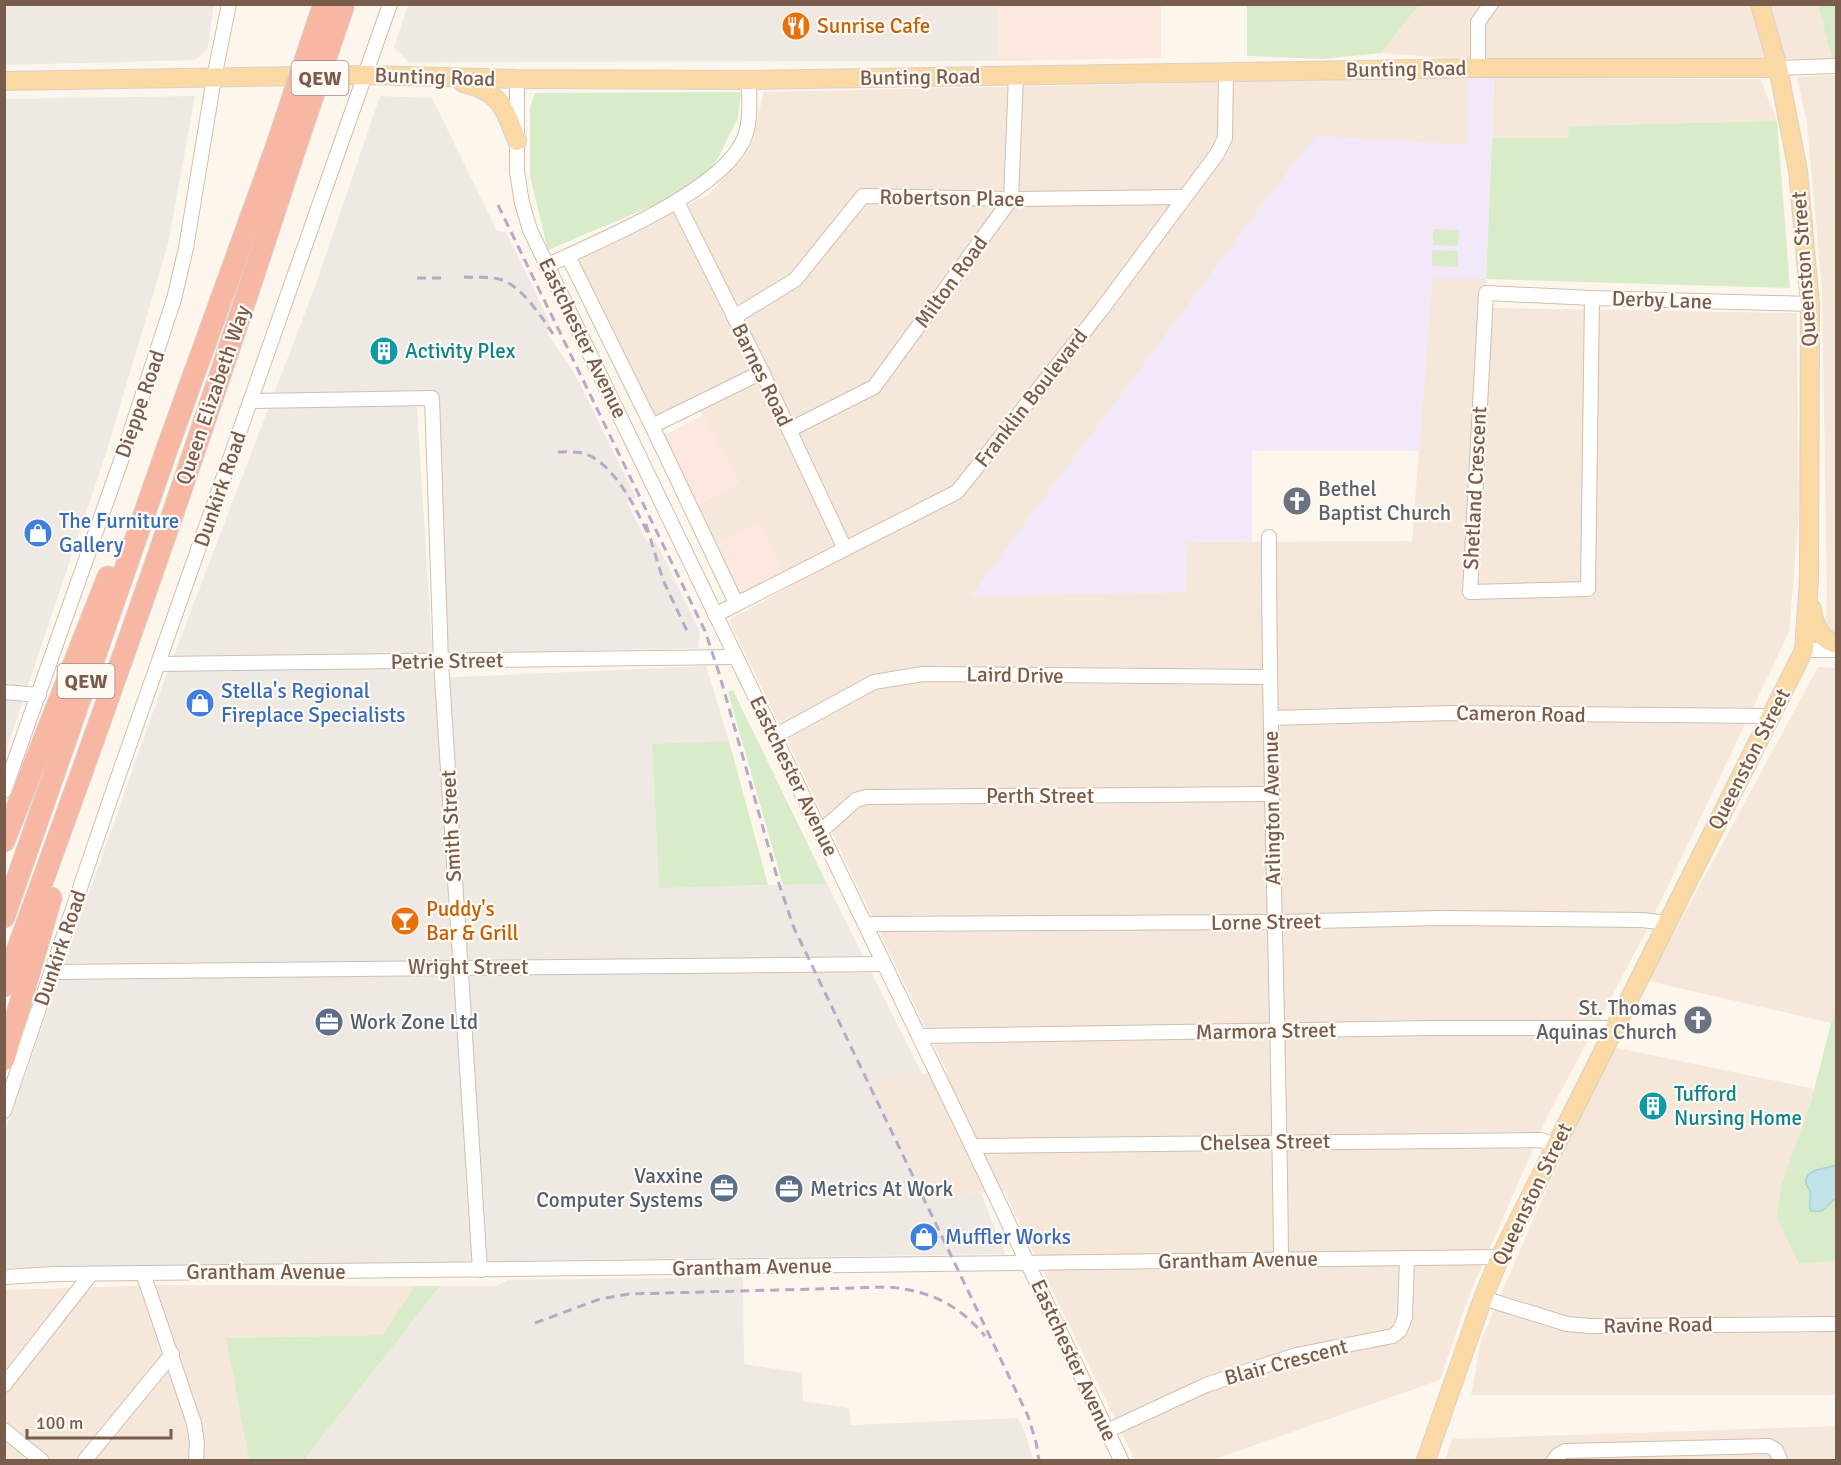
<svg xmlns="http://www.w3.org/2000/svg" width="1841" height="1465" font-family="Signika,sans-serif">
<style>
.residential{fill:#f5e8da}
.commercial{fill:#fde8e0}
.industrial{fill:#efe9e4}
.education{fill:#f3e8fa}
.green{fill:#d8ecc9}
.water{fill:#bfe3e8;stroke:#a5d3da;stroke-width:1.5}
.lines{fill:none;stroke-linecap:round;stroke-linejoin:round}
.minor-casing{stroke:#d1beb0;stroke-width:16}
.major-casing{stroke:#dad1cd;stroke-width:20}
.highway-casing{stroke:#dad1cd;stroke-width:23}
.minor{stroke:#fff;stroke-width:14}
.major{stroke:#fbd9a5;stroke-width:18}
.highway{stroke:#f7b7a3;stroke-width:21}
.rail{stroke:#b9a8c9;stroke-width:3;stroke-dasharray:9 6;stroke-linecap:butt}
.highway-bridge-casing{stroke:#dad1cd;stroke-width:23;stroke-linecap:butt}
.highway-bridge{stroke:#f7b7a3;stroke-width:21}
.labels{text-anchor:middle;stroke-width:4.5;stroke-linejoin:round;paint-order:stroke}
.shield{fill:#fffaf3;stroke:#a28b7f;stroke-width:1.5}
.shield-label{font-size:20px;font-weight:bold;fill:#7a5c4d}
.food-label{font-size:21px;fill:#c56008;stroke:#fffaf3;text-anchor:start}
.street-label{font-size:21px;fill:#7a5c4d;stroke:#fffaf3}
.culture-label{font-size:21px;fill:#0d838f;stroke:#fffaf3;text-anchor:start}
.worship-label{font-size:21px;fill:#5b616d;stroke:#fffaf3;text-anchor:start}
.shop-label{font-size:21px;fill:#366cbe;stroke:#fffaf3;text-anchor:start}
.service-label{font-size:21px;fill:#4e5e75;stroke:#fffaf3;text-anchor:start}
</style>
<rect width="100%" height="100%" fill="#fdf6ec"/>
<g class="residential">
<polygon points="1818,4 1832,59 1461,59 1381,53 1419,5"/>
<polygon points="1836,75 1836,638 1825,638 1827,595 1822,290 1807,123 1797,77"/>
<polygon points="1468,77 1468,145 971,595 1185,592 1187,542 1412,541 1432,278 1486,279 1489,308 1797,313 1799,512 1789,632 1646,932 1546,1119 1468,1298 1440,1380 1212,1460 1135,1460 1004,1191 927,1196 869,1078 947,1072 729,620 791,586 785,576 711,546 694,507 739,483 695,401 652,422 574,262 708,195 749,151 764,92"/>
<polygon points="1494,78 1760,79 1777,121 1569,126 1569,138 1492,138"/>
<polygon points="1818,667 1836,668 1836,1008 1831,1023 1648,981"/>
<polygon points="1613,1047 1815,1089 1811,1102 1799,1264 1836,1261 1836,1395 1471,1395 1481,1341 1539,1206"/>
<polygon points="165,1285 415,1286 382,1335 226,1338 249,1460 5,1460 4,1290"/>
<polygon points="1836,1426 1836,1460 1445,1460 1452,1439"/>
</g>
<g class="commercial">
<polygon points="997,5 1161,5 1161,58 999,61"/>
<polygon points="704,415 739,483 694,507 658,438"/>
<polygon points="760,523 785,576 736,599 711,546"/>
</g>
<g class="industrial">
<polygon points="997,4 999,61 409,62 394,47 408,5"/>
<polygon points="4,5 5,4 214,5 207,50 195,60 5,65"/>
<polygon points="195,96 168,244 106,453 5,754 5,99"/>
<polygon points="380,96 432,98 497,231 506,232 549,321 548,335 575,374 636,498 627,502 647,542 656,542 700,632 698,648 449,654 433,392 416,392 434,678 706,666 729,741 652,745 659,887 827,884 922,1074 870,1078 927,1195 981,1193 1005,1254 5,1268 4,1134 164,681 316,284"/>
<polygon points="743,1277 744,1364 802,1373 803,1401 849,1408 851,1425 1018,1418 1026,1435 1033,1460 304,1460 440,1286 497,1286 508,1280"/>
</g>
<polygon class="education" points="1468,77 1494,78 1486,279 1432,279 1419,451 1252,451 1252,541 1187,542 1186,592 971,596 1273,190 1316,136 1468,145"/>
<g class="green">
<polygon points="1247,5 1247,4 1419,5 1381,53 1322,59 1247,56"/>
<polygon points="1818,5 1836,5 1836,59 1832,59"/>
<polygon points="741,92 738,118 717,160 692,189 548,250 530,176 530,107 535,93"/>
<polygon points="1777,121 1790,288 1486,279 1492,138 1568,138 1569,126"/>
<polygon points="1433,229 1459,230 1458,246 1433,245"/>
<polygon points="1432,250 1458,251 1458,267 1432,266"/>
<polygon points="733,690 827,884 783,885 728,692"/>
<polygon points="729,741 768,885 659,888 652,744"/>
<polygon points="1836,1008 1836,1261 1799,1264 1777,1218 1781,1186 1811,1102 1831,1023"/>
<polygon points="415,1286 440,1286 304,1460 249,1460 226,1338 382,1335"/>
</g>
<path class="water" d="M1836,1165v35h-3c-8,9 -9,13 -22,11 -4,-9 1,-11 -1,-19 0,-3 -3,-5 -4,-8 -3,-16 22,-15 30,-19z"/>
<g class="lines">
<g class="minor-casing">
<g id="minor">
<polyline points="1478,68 1478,22 1491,4"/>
<polyline points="1778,68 1836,66"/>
<polyline points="517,79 517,172 522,203 530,230 972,1146 1121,1460"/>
<polyline points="677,202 762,372 845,549"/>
<polyline points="568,256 652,426 736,603"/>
<path d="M546,266c52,-25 170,-72 196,-123 10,-19 7,-43 7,-63"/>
<polyline points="1592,298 1588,589 1470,592 1486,293 1592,298 1810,304"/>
<polyline points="734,317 795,280 863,196 1011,199 1184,197"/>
<polyline points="250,401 432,398 441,661 480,1270"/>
<polyline points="652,426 762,372"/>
<polyline points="789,430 874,387 1011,199 1016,76"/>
<path d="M1269,537c0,241 10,481 12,722"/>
<polyline points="715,615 957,492 1102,309 1217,154 1225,138 1226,72"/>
<polyline points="1804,650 1836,650"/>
<polyline points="158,664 736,657"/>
<polyline points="4,692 39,695"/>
<polyline points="1271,718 1451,713 1771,716"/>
<polyline points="775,736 874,682 923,674 1269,677"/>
<polyline points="4,791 123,455 174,299 186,248 214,78 229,4"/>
<polyline points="821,831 856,800 866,797 1271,794"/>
<polyline points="866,924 1274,922 1440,918 1642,920 1667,923"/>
<polyline points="53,972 884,964"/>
<polyline points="919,1036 1433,1028 1614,1028"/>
<polyline points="4,1111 111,797 390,4"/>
<polyline points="972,1146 1541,1140 1556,1145"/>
<polyline points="143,1273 194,1423 197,1443 196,1460"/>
<path d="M4,1277l51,-3c482,-2 963,-14 1445,-17"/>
<polyline points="1483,1298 1567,1324 1591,1326 1836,1324"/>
<polyline points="4,1385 91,1274"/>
<polyline points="4,1430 41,1460"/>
<polyline points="1107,1431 1206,1385 1296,1355 1393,1336 1400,1330 1405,1317 1407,1258"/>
<polyline points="85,1460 172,1354"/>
<polyline points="1554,1460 1558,1455 1565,1451 1769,1446 1776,1450 1780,1460"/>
</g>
</g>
<g class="major-casing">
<g id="major">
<polyline points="4,81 367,75 517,79 749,80 1478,68 1778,68"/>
<path d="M463,83c38,9 41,25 54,58"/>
<path d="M1812,609c2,16 8,30 24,35"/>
<polyline points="1426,1460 1483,1298 1500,1257 1804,650 1809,580 1810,304 1798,171 1778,68 1760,4"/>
</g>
</g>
<g class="highway-casing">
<g id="highway">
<polyline points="4,841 108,577"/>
<polyline points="4,917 168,446 277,145"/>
<path d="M4,986c102,-276 199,-554 290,-834"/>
<polyline points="4,1059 51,898"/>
</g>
</g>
<use href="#minor" class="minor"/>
<use href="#major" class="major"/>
<use href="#highway" class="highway"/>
<g class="rail">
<polyline points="498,205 705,631 719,673 779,884 794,928 1028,1416 1036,1442 1039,1460"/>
<path d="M464,277c13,1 26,-1 38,3 19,6 40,37 51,54"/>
<polyline points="417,278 443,278"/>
<path d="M558,452c9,0 19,-1 28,2 28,11 49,52 61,78"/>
<polyline points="646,524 663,580 688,633"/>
<path d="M535,1323l65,-24 29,-5 260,-7c41,4 69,17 96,49"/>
</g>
<g class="highway-bridge-casing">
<g id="highway-bridge">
<polyline points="277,145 324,4"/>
<polyline points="294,152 344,4"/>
</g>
</g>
<use href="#highway-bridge" class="highway-bridge"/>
</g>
<defs>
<g id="restaurant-disc" transform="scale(1.5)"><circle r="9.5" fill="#e8710a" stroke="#fffaf3"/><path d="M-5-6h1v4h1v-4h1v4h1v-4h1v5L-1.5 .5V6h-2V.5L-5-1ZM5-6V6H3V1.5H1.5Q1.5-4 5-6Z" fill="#fff"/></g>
<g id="building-disc" transform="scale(1.5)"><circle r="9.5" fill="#0f9aa8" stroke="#fffaf3"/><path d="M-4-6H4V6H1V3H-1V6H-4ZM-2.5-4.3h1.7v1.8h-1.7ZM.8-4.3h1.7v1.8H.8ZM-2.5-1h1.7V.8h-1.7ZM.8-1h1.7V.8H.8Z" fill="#fff"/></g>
<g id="church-disc" transform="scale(1.5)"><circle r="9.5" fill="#6b7280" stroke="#fffaf3"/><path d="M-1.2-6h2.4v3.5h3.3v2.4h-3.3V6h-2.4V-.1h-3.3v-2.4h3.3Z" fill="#fff"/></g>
<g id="shop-disc" transform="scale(1.5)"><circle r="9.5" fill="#3f7fe0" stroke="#fffaf3"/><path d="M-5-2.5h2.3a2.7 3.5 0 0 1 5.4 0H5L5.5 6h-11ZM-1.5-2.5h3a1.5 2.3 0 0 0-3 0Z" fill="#fff"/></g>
<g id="bar-disc" transform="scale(1.5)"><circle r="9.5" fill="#e8710a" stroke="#fffaf3"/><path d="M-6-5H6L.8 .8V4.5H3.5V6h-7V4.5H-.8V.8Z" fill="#fff"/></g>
<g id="office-disc" transform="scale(1.5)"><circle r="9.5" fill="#5c6f8a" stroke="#fffaf3"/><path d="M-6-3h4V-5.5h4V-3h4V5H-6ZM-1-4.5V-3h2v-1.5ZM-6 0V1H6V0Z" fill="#fff"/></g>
</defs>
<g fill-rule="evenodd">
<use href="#restaurant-disc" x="796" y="26"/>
<use href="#building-disc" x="384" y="351"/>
<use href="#church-disc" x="1297" y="501"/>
<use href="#shop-disc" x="38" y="533"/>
<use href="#shop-disc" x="200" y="703"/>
<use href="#bar-disc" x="405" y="921"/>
<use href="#church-disc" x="1698" y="1020"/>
<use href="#office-disc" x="329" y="1022"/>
<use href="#building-disc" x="1653" y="1106"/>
<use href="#office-disc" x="724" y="1188"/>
<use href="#office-disc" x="789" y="1189"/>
<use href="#shop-disc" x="924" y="1237"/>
</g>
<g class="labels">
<g class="shield">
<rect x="291.5" y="61" width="57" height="34" rx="4.5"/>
<rect x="57.5" y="664" width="57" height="34" rx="4.5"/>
</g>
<g class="shield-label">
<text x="320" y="85">QEW</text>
<text x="86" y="688">QEW</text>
</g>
<g class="food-label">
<text x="817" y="33">Sunrise Cafe</text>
<text x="426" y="916">Puddy's<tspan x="426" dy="24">Bar &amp; Grill</tspan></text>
</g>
<g class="street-label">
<text transform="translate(1406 69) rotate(-1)" y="7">Bunting Road</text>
<text transform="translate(435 77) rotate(2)" y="7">Bunting Road</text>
<text transform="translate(920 77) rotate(-1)" y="7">Bunting Road</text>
<text transform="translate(952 198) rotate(1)" y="7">Robertson Place</text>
<text transform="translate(1804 269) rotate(-94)" y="7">Queenston Street</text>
<text transform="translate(951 282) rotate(-54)" y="7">Milton Road</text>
<text transform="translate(1662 300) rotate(2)" y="7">Derby Lane</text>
<text transform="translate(583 338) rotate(64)" y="7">Eastchester Avenue</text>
<text transform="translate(762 375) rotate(64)" y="7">Barnes Road</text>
<text transform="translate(213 395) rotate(-71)" y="7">Queen Elizabeth Way</text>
<text transform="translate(1031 398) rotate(-52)" y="7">Franklin Boulevard</text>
<text transform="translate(140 404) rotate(-71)" y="7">Dieppe Road</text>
<text transform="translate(1475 488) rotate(-87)" y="7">Shetland Crescent</text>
<text transform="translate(220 489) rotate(-71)" y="7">Dunkirk Road</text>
<text transform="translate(447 661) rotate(-1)" y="7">Petrie Street</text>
<text transform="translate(1015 675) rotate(1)" y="7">Laird Drive</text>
<text transform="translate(1521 714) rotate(1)" y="7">Cameron Road</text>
<text transform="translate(1749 759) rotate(-63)" y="7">Queenston Street</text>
<text transform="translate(794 776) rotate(64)" y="7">Eastchester Avenue</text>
<text x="1040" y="803">Perth Street</text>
<text transform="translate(1272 808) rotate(-91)" y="7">Arlington Avenue</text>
<text transform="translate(451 826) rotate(-93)" y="7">Smith Street</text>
<text transform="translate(1266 922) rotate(-1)" y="7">Lorne Street</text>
<text transform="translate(60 948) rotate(-71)" y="7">Dunkirk Road</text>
<text x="468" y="974">Wright Street</text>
<text transform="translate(1266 1031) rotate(-1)" y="7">Marmora Street</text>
<text transform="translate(1265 1142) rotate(-1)" y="7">Chelsea Street</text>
<text transform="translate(1532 1194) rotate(-64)" y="7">Queenston Street</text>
<text transform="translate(1238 1260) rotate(-1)" y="7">Grantham Avenue</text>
<text transform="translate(752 1267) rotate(-1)" y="7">Grantham Avenue</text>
<text x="266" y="1279">Grantham Avenue</text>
<text transform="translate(1658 1325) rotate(-1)" y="7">Ravine Road</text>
<text transform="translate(1074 1360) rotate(65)" y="7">Eastchester Avenue</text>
<text transform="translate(1286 1362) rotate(-15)" y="7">Blair Crescent</text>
</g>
<g class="culture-label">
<text x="405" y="358">Activity Plex</text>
<text x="1674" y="1101">Tufford<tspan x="1674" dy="24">Nursing Home</tspan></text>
</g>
<g class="worship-label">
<text x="1318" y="496">Bethel<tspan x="1318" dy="24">Baptist Church</tspan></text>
<text x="1677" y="1015" text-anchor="end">St. Thomas<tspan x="1677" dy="24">Aquinas Church</tspan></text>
</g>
<g class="shop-label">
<text x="59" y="528">The Furniture<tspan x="59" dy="24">Gallery</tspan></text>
<text x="221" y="698">Stella's Regional<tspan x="221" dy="24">Fireplace Specialists</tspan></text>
<text x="945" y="1244">Muffler Works</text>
</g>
<g class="service-label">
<text x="350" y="1029">Work Zone Ltd</text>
<text x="703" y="1183" text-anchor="end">Vaxxine<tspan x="703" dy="24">Computer Systems</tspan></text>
<text x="810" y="1196">Metrics At Work</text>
</g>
</g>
<rect width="1841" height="1465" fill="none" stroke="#7a5c4d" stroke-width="12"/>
<path d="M27 1429v9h144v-9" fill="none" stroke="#7a5c4d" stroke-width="3"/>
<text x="36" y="1429" font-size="18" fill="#7a5c4d" stroke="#fffaf3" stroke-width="4.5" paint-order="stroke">100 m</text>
</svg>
